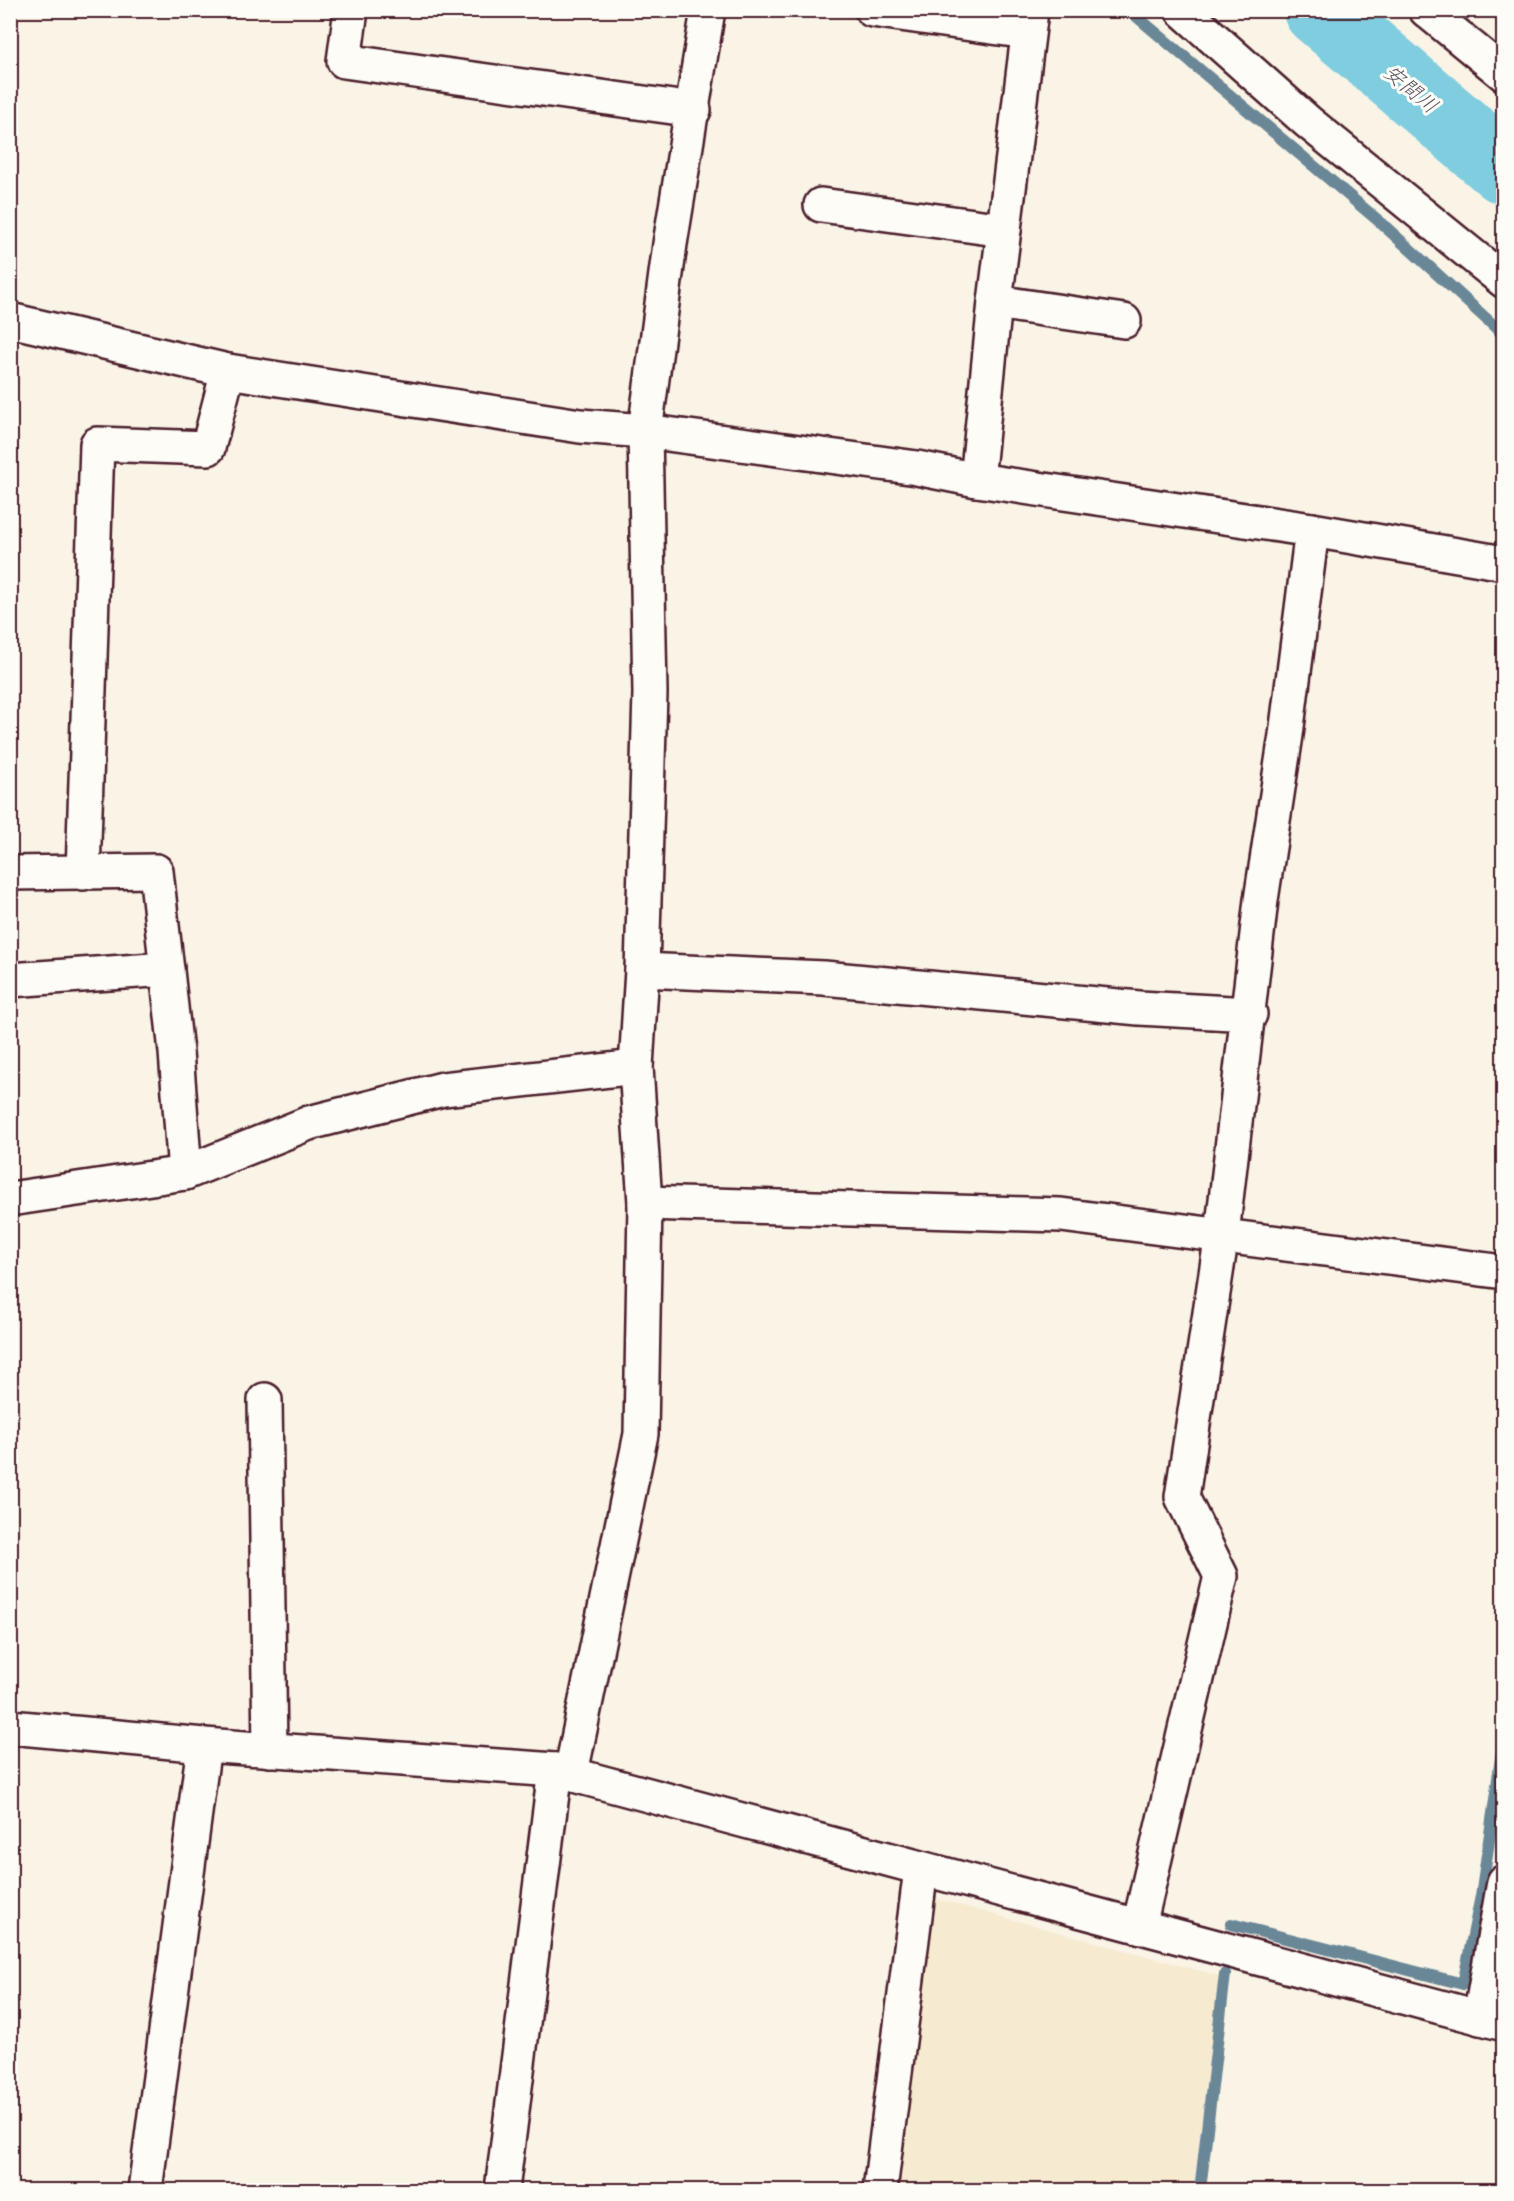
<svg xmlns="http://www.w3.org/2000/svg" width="1514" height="2201" font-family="Dekko,'Klee One',sans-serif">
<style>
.built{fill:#f6ead1}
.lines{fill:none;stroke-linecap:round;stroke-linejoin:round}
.stream{stroke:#6a8797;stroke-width:12}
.river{stroke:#80cddf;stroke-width:72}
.minor-casing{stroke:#4a1f2b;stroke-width:38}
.tertiary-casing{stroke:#4a1f2b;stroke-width:38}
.minor{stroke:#fdfcf7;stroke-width:33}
.tertiary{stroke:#fdfcf7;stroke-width:33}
.labels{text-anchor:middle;stroke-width:6;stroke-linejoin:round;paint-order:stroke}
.water-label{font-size:21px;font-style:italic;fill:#5a5361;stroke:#fdfcf7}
</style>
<rect width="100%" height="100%" fill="#faf4e6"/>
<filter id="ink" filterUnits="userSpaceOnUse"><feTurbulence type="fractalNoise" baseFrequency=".0167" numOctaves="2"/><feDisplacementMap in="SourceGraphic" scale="12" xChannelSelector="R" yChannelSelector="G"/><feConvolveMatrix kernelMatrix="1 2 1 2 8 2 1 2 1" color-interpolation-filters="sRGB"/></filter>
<g filter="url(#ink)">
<polygon class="built" points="933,1898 1220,1976 1193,2190 893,2190"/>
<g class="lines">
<g class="stream">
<polyline points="1129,10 1380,222 1504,335"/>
<polyline points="1231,1924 1463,1984 1481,1896 1504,1737"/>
<polyline points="1200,2190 1225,1974"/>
</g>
<polyline class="river" points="1319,10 1504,168"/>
<g class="minor-casing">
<g id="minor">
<polyline points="351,10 344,61 694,110"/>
<polyline points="872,10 1028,32"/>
<polyline points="1182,10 1308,122 1504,281"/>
<polyline points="1426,10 1504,74"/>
<polyline points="821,205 1004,230"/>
<polyline points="995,302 1124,321"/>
<polyline points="977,480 995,302 1031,11"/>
<polyline points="10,873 156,871 176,1052 185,1173"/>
<polyline points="83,873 97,444 208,448 228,371"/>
<polyline points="642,970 824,978 1139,1008 1250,1014"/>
<polyline points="10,980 167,969"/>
<polyline points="10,1199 185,1173 309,1123 443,1089 636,1067"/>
<polyline points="645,1203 1061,1215 1504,1272"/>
<polyline points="265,1400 270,1750"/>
<polyline points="10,1727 204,1745 555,1770 1504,2024"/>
<polyline points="571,1773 641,1434 645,1203 636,1067 642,970 650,693 645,431 670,244 708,10"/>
<polyline points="1139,1926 1221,1576 1182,1497 1222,1234 1261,900 1286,735 1312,530"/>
<polyline points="1480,2018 1504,1882"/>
<polyline points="145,2190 204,1745"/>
<polyline points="502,2190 555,1770"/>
<polyline points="880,2190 921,1869"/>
</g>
</g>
<g class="tertiary-casing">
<polyline id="tertiary" points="10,320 228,371 580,426 645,431 917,468 977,480 1312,530 1504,563"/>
</g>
<use href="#minor" class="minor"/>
<use href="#tertiary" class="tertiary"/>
</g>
</g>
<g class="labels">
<g class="water-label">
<text transform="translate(1411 89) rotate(40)" y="7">安間川</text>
</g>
</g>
<rect width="1514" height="2201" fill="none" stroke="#fdfcf7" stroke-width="36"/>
<rect x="18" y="18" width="1478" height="2165" fill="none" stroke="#4a1f2b" stroke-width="2" filter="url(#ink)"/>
</svg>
